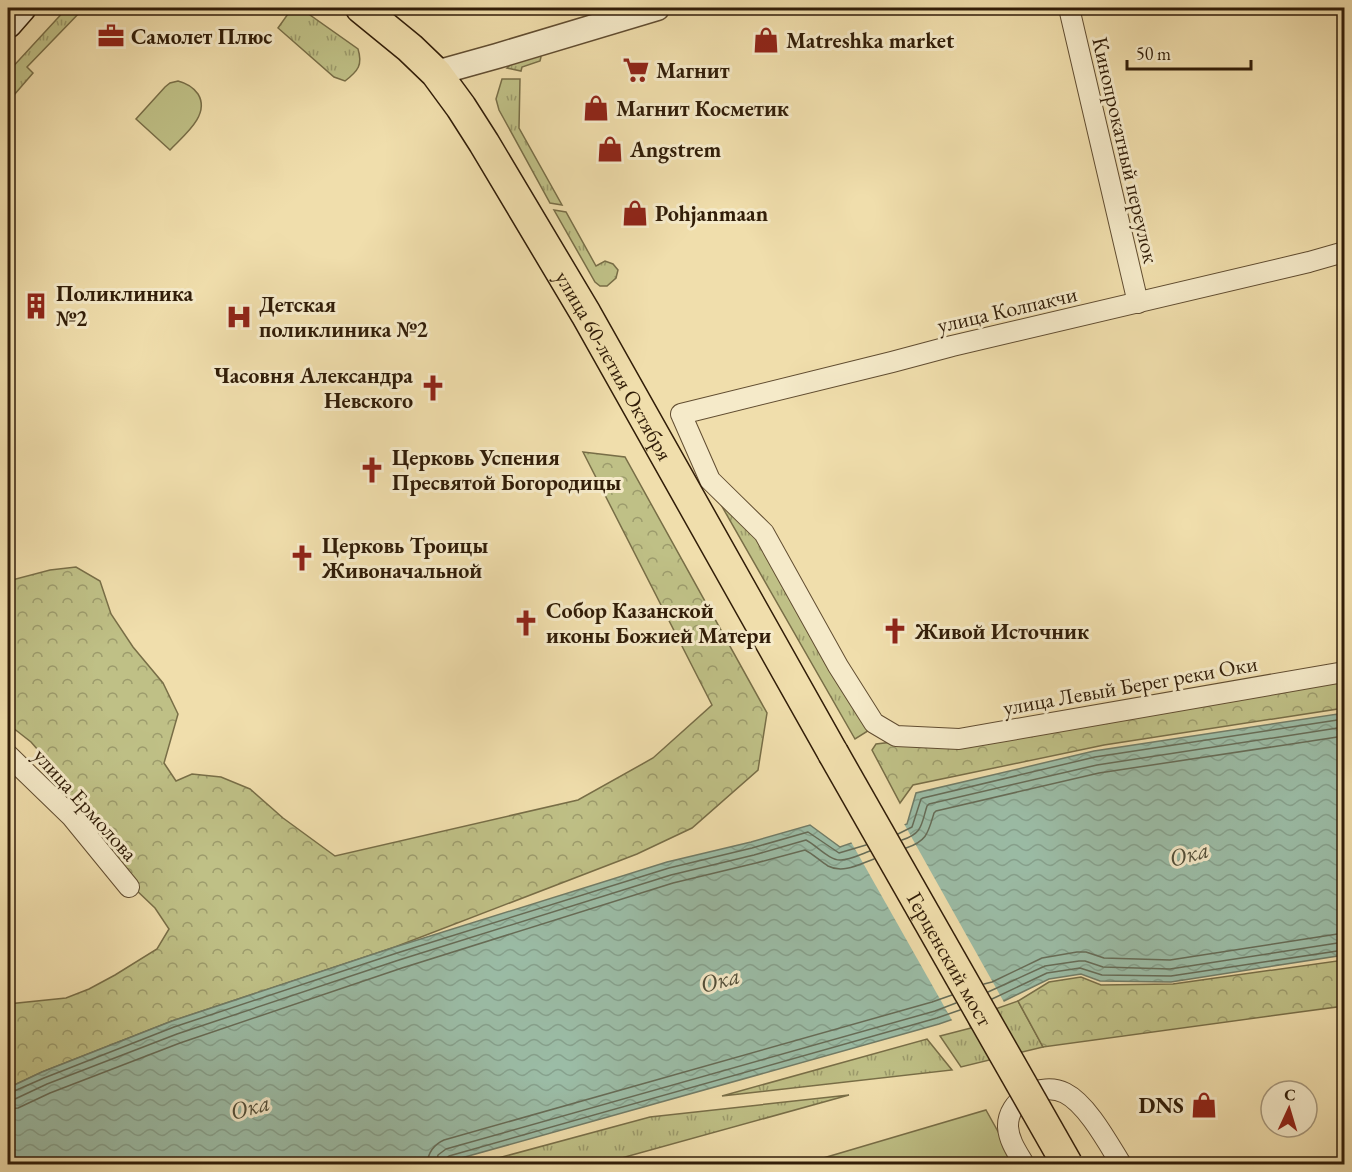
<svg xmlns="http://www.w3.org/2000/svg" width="1352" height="1172" font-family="'EB Garamond',serif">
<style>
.grass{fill:url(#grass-tufts);stroke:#786e47;stroke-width:1.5}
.forest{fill:url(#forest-crowns);stroke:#786e47;stroke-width:1.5}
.green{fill:#bfc086;stroke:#786e47;stroke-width:1.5}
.water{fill:url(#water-waves);stroke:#717c67;stroke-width:1.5}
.pier{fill:#f0deac}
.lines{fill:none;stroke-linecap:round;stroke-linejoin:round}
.shore{stroke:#666c57;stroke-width:1.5}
.minor-casing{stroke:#614d31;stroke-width:22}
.tertiary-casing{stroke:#614d31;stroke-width:27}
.secondary-casing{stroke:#311d08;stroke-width:30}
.primary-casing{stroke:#311d08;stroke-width:33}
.minor{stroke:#f5eac9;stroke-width:20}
.tertiary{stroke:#f5eac9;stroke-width:24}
.secondary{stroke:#f5eac9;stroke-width:27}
.primary{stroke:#f0deac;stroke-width:30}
.primary-bridge-casing{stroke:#311d08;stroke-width:33;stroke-linecap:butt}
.primary-bridge{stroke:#f0deac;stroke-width:30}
.labels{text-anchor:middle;stroke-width:6;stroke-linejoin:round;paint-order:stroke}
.poi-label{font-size:22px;font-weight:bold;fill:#311d08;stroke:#f5eac9;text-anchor:start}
.street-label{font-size:22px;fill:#311d08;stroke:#f5eac9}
.water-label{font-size:24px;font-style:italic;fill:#514d37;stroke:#f5eac9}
</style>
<defs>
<pattern id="grass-tufts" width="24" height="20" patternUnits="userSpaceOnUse" patternTransform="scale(1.5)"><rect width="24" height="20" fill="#bfc086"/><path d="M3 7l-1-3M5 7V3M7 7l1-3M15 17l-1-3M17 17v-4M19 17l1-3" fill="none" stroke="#9c9b6c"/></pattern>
<pattern id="forest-crowns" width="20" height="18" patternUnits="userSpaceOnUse" patternTransform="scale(1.5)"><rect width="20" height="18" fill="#bfc086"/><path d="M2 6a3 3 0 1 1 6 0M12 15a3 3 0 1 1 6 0" fill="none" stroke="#9c9b6c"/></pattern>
<pattern id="water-waves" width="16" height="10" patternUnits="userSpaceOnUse" patternTransform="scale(1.5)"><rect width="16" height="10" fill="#9bbca6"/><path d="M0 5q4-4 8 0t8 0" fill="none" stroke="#86a18d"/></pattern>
</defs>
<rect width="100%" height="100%" fill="#f0deac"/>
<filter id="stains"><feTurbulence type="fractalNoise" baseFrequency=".00333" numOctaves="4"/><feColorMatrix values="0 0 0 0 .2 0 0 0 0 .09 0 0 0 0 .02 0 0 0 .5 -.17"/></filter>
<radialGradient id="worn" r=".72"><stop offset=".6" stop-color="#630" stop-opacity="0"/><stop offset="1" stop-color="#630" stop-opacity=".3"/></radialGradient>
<g class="grass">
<polygon points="67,8 84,8 27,67 33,73 8,102 8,72"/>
<path d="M280,8h20l58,41c5,16 0,22 -13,32l-11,-4 -56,-49 10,-14z"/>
<polygon points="538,54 541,57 540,61 522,67 521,71 507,68 513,62"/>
<polygon points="502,79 520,79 519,128 562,205 550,203 499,110 496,99"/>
<polygon points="554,210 566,212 596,266 605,261 613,264 618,270 616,278 607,286 600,286 595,282"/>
<polygon points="712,489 756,534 871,729 855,739"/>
<polygon points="1018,1001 1043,1047 961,1067 940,1036 971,1028 967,1019"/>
<polygon points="927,1039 952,1070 722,1096"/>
<polygon points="849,1095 600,1164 476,1164 650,1117"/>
</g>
<g class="forest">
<polygon points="583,452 625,457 767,713 758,770 692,828 637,854 395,947 172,1021 42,1072 8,1088 8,1004 66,998 89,989 115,975 157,949 169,929 155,908 111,866 71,803 60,775 31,742 8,724 8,581 50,570 76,567 100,581 111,614 133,647 163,683 178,714 164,763 176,781 192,774 221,777 250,789 283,818 335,856 578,800 653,758 712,705"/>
<polygon points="1344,676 1344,708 1104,745 913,785 900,803 872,750 876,744 919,739"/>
<polygon points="1344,960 1344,1006 1043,1047 1018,1001 1049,982 1081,977 1101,985 1173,984"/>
</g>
<g class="green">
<path d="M178,81c8,2 15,6 20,13 13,21 -15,42 -28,56l-34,-31 29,-32 5,-4z"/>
<polygon points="986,1110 1016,1164 803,1164"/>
</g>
<polygon class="water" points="1344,713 1344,955 1171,982 1100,981 1081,974 1049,979 1000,1003 939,1024 440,1164 8,1164 8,1088 42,1072 172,1021 395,947 667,862 751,842 810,825 840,847 907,824 916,793 1094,751"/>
<polygon class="pier" points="903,822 1005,1004 953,1022 850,840"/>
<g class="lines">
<g class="shore">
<polyline points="898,834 912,827 921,799 923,798 1095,757 1344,719"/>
<path d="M902,840c21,-7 19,-15 25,-34l2,-2 168,-39 247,-38"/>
<path d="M906,848c21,-7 22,-15 28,-35l2,-2 163,-38 245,-37"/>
<polyline points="984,984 992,982 1042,958 1077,952 1086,952 1104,958 1170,960 1344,933"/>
<polyline points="988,992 1045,966 1079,961 1085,961 1103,967 1170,969 1344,942"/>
<polyline points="992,999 1047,973 1080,968 1102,975 1171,976 1344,950"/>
<polyline points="8,1093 12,1092 44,1078 174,1027 397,953 669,868 752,848 808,832 839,853 866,845"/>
<path d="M8,1100l7,-1 32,-15 130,-50 222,-74 272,-85 83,-20 52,-15c10,5 24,21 35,20 9,0 20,-6 29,-9"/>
<path d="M8,1109l10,-1 32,-15 130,-50 222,-75 271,-85 83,-20 49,-13c8,4 15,11 23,16 15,8 32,-2 46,-7"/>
<path d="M427,1164c1,-11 6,-19 17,-24l488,-138 20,-7"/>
<polyline points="436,1164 438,1155 446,1149 935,1011 956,1003"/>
<polyline points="444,1164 445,1159 449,1156 937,1018 960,1010"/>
</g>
<g class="minor-casing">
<g id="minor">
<polyline points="1069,8 1138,303"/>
<polyline points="1344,252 1309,262 952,346 892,362 681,414 710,480 764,533 838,666 874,723 896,736 959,739 1344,672"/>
<polyline points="8,755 71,816 129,887"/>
<path d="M1024,1164c-7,-12 -15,-23 -16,-37 -1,-27 33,-46 57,-34 22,11 43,50 56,71"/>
</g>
</g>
<g class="tertiary-casing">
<polyline id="tertiary" points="436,73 497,56 657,8"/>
</g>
<g class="secondary-casing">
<polyline id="secondary" points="8,24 22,8"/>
</g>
<g class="primary-casing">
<g id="primary">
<path id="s1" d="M361,8l49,40 26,25 25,34 23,36 102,171 247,439"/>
</g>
</g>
<use href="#minor" class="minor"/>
<use href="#tertiary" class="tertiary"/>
<use href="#secondary" class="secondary"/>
<use href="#primary" class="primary"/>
<g class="primary-bridge-casing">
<g id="primary-bridge">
<path id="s2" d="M833,753l234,411"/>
</g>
</g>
<use href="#primary-bridge" class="primary-bridge"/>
</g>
<defs>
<g id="office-bare" transform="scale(2.07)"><path d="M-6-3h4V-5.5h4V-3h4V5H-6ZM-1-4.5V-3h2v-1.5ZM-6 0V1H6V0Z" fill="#8f2418" stroke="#f5eac9" stroke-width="2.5" paint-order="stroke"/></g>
<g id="shop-bare" transform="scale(2.07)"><path d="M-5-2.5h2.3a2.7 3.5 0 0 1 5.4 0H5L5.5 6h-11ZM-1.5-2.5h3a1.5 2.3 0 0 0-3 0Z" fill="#8f2418" stroke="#f5eac9" stroke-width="2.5" paint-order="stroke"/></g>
<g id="supermarket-bare" transform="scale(2.07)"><path d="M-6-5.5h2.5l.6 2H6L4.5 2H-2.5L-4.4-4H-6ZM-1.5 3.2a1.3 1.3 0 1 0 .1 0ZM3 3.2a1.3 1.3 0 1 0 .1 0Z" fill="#8f2418" stroke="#f5eac9" stroke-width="2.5" paint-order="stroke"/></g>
<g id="building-bare" transform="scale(2.07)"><path d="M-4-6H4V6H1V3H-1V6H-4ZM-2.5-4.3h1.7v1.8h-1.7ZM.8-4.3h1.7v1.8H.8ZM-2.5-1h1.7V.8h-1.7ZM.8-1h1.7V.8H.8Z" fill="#8f2418" stroke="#f5eac9" stroke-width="2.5" paint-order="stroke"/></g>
<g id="hospital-bare" transform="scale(2.07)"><path d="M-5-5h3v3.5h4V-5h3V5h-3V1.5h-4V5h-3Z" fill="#8f2418" stroke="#f5eac9" stroke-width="2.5" paint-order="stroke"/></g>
<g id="church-bare" transform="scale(2.07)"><path d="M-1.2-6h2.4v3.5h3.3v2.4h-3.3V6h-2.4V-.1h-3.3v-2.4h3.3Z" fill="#8f2418" stroke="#f5eac9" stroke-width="2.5" paint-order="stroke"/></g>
</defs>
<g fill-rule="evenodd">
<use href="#office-bare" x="111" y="36"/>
<use href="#shop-bare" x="766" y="40"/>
<use href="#supermarket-bare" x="636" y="70"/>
<use href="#shop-bare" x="596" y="108"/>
<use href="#shop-bare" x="610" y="149"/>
<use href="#shop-bare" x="635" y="213"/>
<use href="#building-bare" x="36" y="306"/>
<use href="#hospital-bare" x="239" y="317"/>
<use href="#church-bare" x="433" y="388"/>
<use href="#church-bare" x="372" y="470"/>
<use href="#church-bare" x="302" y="558"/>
<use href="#church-bare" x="526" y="623"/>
<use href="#church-bare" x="895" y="631"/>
<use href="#shop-bare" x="1204" y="1105"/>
</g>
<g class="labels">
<g class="poi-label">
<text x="131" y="44">Самолет Плюс</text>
<text x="786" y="48">Matreshka market</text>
<text x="656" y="78">Магнит</text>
<text x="616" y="116">Магнит Косметик</text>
<text x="630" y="157">Angstrem</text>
<text x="655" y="221">Pohjanmaan</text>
<text x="56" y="301">Поликлиника<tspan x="56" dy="25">№2</tspan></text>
<text x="259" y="312">Детская<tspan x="259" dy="25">поликлиника №2</tspan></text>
<text x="413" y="383" text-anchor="end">Часовня Александра<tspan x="413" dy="25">Невского</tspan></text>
<text x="392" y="465">Церковь Успения<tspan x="392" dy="25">Пресвятой Богородицы</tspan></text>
<text x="322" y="553">Церковь Троицы<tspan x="322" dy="25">Живоначальной</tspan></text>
<text x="546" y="618">Собор Казанской<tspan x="546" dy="25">иконы Божией Матери</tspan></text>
<text x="915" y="639">Живой Источник</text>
<text x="1184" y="1113" text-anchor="end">DNS</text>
</g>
<g class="street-label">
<text transform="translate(1126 150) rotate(77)" y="8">Кинопрокатный переулок</text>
<text transform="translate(1007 309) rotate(-13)" y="8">улица Колпакчи</text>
<text dy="8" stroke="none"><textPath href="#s1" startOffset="442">улица 60-летия Октября</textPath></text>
<text transform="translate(1130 685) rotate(-10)" y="8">улица Левый Берег реки Оки</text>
<text transform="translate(86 804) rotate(48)" y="8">улица Ермолова</text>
<text dy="8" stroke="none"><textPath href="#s2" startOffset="237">Герценский мост</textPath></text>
</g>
<g class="water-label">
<text transform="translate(1189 854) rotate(-15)" y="8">Ока</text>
<text transform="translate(720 980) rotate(-15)" y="8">Ока</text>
<text transform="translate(250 1107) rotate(-15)" y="8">Ока</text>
</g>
</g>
<rect width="1352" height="1172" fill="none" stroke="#f0deac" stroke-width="30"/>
<rect x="9" y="9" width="1334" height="1154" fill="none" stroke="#311d08" stroke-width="3"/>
<rect x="15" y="15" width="1322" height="1142" fill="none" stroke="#311d08" stroke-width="1.5"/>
<g transform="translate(1289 1109) rotate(4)"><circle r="28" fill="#f5eac9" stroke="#a7987c" stroke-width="1.5"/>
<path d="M0-4.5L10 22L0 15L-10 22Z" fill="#8f2418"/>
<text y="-9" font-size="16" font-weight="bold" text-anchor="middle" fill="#311d08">С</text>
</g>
<path d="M1127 60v9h124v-9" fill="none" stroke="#311d08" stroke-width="3"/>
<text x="1136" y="60" font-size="18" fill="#311d08" stroke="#f5eac9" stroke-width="4.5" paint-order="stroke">50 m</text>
<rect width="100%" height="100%" filter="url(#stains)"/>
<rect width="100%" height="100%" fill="url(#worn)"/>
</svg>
